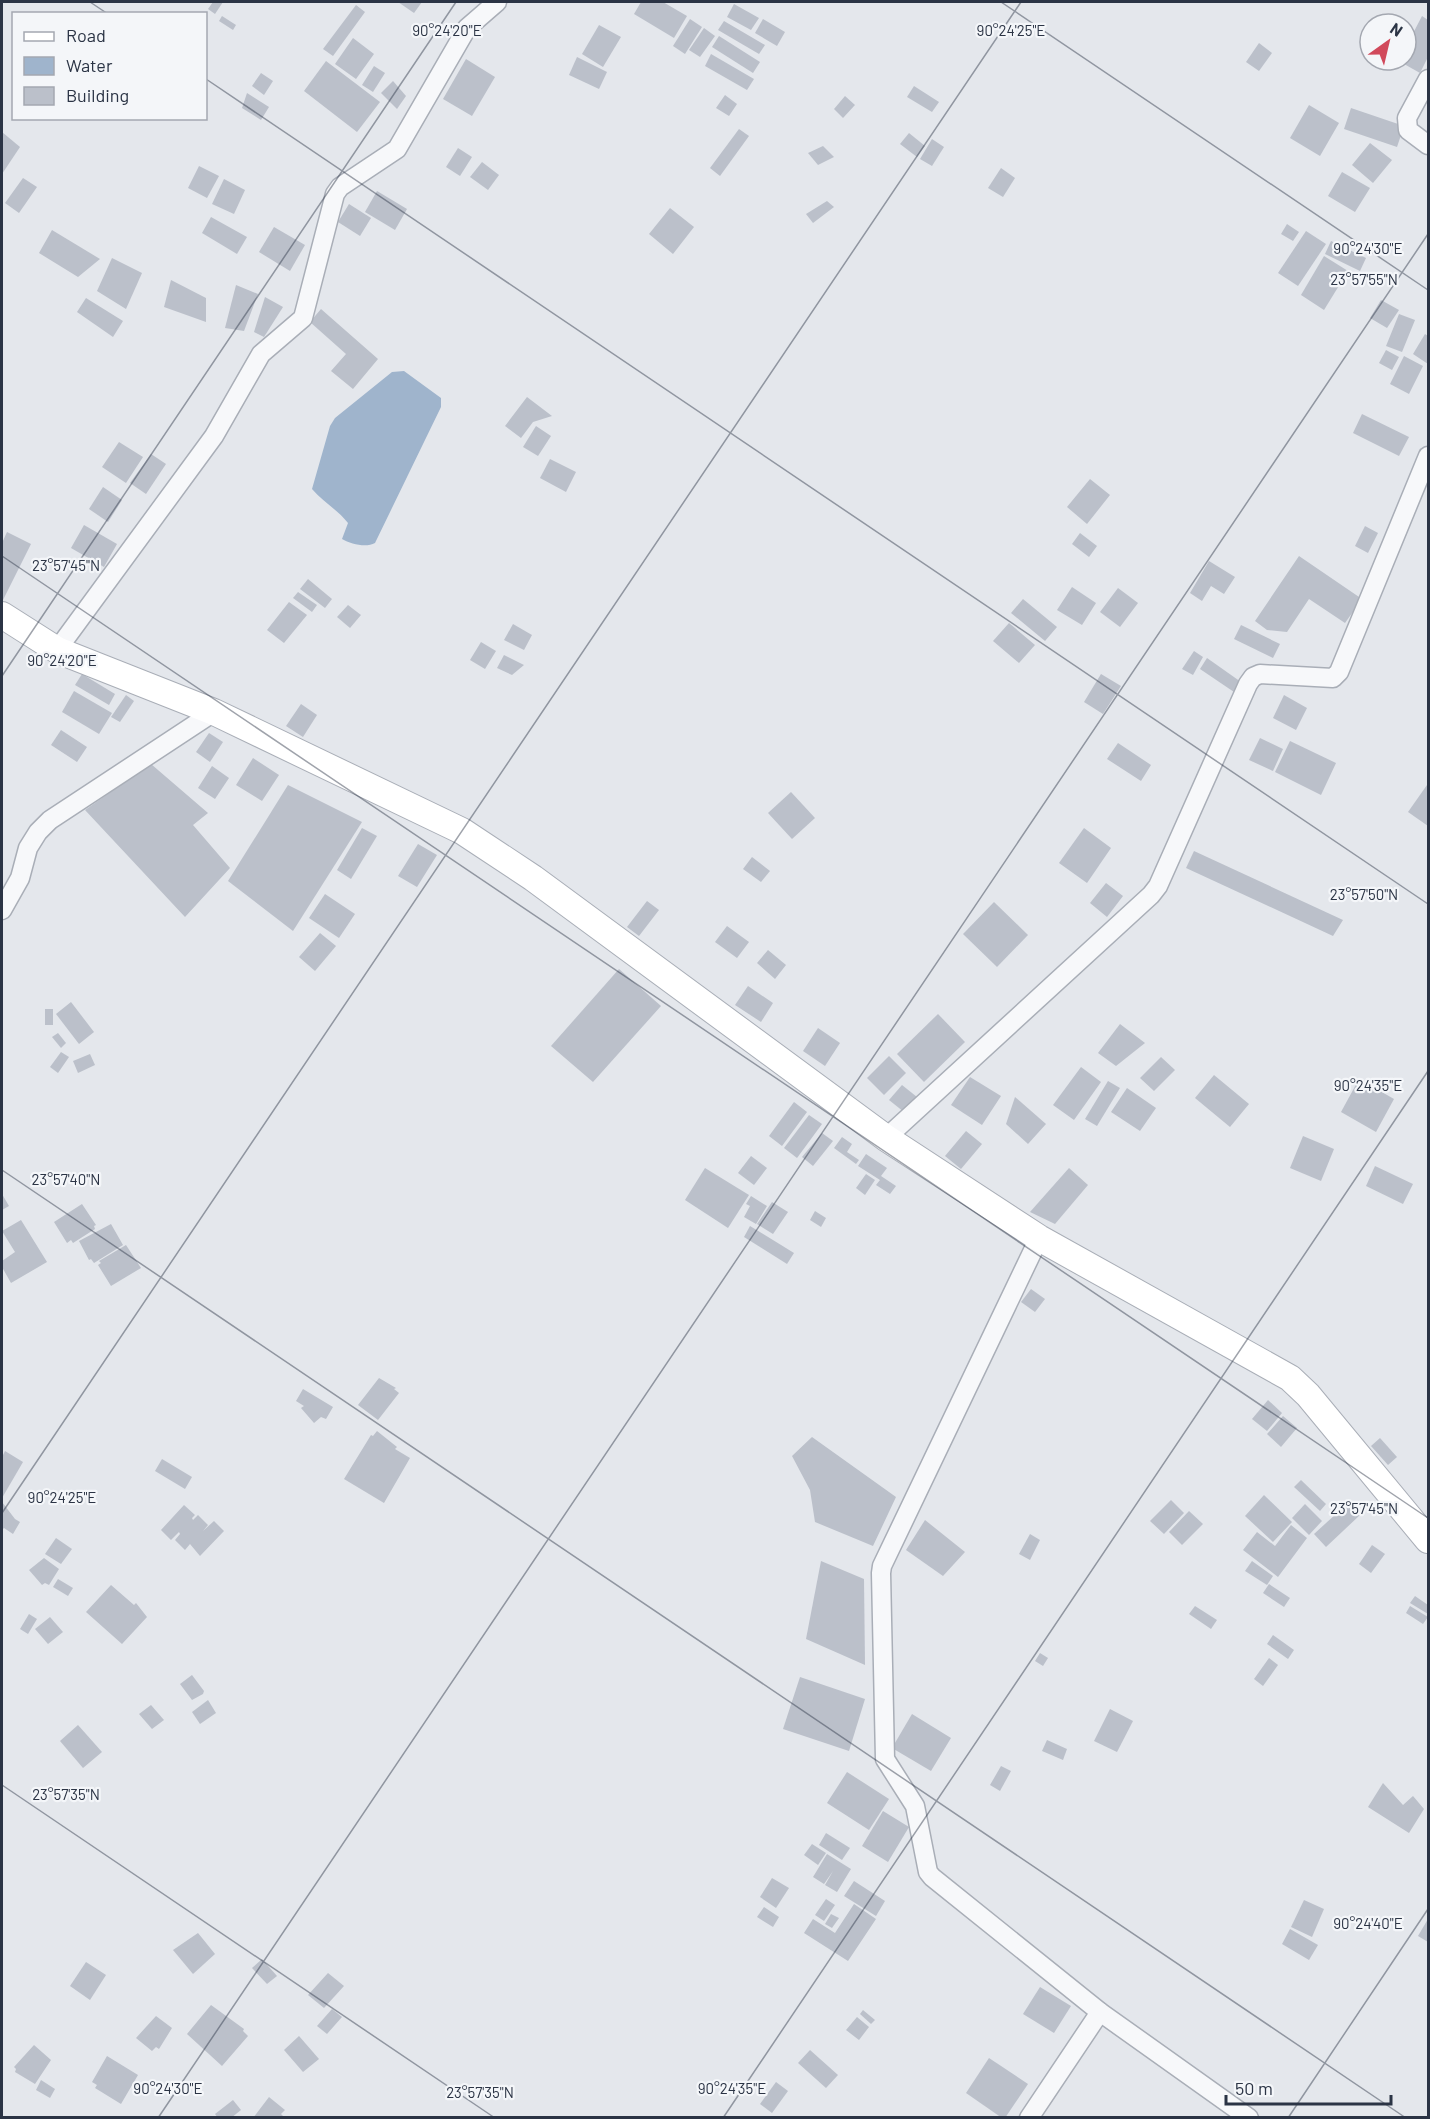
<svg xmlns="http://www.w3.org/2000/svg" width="1430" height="2119" font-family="Barlow,sans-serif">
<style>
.water{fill:#9fb4cc}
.building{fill:#bbc0ca}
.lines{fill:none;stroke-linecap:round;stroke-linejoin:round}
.street-casing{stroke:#a9aeb7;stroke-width:21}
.secondary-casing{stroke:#a9aeb7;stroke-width:28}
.street{stroke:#f7f8fa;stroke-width:18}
.secondary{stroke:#fff;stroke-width:26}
.ticks{fill:none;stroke:#2b3445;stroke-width:1.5;stroke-opacity:0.45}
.ticks-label{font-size:15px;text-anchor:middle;fill:#2b3445;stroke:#f4f6f9;stroke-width:4.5;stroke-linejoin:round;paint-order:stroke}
</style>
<rect width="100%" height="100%" fill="#e4e7ec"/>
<path class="water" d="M404,371l37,27v9l-66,136c-9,5 -24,1 -33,-4l6,-16c-10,-13 -25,-21 -36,-34l18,-63 5,-8 57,-46z"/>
<g class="building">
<polygon points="213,2 223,2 215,14 208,9"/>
<polygon points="398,2 422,2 414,13"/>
<polygon points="641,2 663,2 687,16 674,38 634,14"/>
<polygon points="734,4 759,18 751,30 727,17"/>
<polygon points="356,5 365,12 333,56 323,49"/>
<polygon points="222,16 236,25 233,30 219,21"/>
<polygon points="1422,16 1428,20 1428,57 1420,73 1397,60 1406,60 1406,42 1408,43"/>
<polygon points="690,19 702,27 685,54 673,46"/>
<polygon points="763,19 785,32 777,46 755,33"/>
<polygon points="724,21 765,45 759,54 718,30"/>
<polygon points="599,25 621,37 603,67 582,54"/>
<polygon points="704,28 715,36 700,57 689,50"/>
<polygon points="719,36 760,62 753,73 712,47"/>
<polygon points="353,38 374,54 356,79 335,64"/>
<polygon points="1259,43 1272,53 1259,71 1246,62"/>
<polygon points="711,54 754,79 747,90 705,66"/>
<polygon points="577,57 607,72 599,89 569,75"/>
<polygon points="466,59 495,77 472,116 443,99"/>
<polygon points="326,61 380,102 357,132 304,91"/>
<polygon points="374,66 385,73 373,92 362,85"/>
<polygon points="261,73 273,81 264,95 252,86"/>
<polygon points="393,81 406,96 397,109 381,93"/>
<polygon points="914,86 939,102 932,112 907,97"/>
<polygon points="247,93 269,107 261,120 242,108"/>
<polygon points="725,95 737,104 729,116 716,108"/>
<polygon points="845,96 855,105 843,118 834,109"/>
<polygon points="1309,105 1339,123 1320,156 1290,138"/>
<polygon points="1351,108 1404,126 1397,147 1344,129"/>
<polygon points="739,129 749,136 720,176 710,168"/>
<polygon points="2,132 20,147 2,174"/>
<polygon points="909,133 925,146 917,157 900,144"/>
<polygon points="932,139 944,147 932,166 920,159"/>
<polygon points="1370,143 1392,160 1373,183 1352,165"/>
<polygon points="823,146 834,157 818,165 808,153"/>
<polygon points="458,148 472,157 460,176 446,167"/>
<polygon points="482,162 499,175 488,190 470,177"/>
<polygon points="199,166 219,176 207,198 188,188"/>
<polygon points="1001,168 1015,178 1003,197 988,188"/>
<polygon points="1342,172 1370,188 1355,212 1328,196"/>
<polygon points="23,178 37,187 19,213 5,203"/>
<polygon points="224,179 245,190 234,214 212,204"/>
<polygon points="377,191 407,209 395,230 365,212"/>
<polygon points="827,201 834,207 813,223 806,214"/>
<polygon points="349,204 371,218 360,236 338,222"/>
<polygon points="670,208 694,227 673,254 649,234"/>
<polygon points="211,217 247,237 237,254 202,233"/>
<polygon points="1287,224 1299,232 1293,241 1281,234"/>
<polygon points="274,227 305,245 290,271 259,252"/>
<polygon points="52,230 100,259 78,277 39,253"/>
<polygon points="1306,231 1326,244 1298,286 1278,273"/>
<polygon points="1331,241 1366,258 1360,271 1325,254"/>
<polygon points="1324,256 1348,271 1324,310 1301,295"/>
<polygon points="112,258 142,273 126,309 97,291"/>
<polygon points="171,280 206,298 206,322 164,307"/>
<polygon points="236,285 258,294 244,331 225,328"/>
<polygon points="265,297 283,307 264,337 254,332"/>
<polygon points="86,298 123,321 113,337 77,312"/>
<polygon points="1381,300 1399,310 1387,328 1370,318"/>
<polygon points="321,309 378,359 353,389 331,371 346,354 310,322"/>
<polygon points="1399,314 1415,320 1402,352 1386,346"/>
<polygon points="1425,334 1428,336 1428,364 1413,354"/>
<polygon points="1386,350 1399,357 1392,370 1379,363"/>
<polygon points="1404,356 1423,366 1409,394 1390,384"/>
<polygon points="527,397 552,416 533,422 521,438 505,426"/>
<polygon points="1362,414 1409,437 1399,456 1353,433"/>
<polygon points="536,426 551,436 538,456 523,447"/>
<polygon points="119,442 143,457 126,483 102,467"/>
<polygon points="151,454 166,464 146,494 130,483"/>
<polygon points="550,459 576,472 566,492 540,478"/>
<polygon points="1090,479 1110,495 1087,524 1067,507"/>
<polygon points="103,487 122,500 108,522 89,509"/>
<polygon points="84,525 117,544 104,567 71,548"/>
<polygon points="1365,526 1378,533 1368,553 1355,546"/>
<polygon points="7,532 31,544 2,602 2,543"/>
<polygon points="1080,533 1097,546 1089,557 1072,544"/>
<polygon points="1299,556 1362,599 1345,623 1309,599 1287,632 1267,630 1255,621"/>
<polygon points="1209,561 1235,577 1224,594 1211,586 1202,601 1190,593"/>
<polygon points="308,579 332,599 325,608 300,589"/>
<polygon points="1072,587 1096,603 1082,625 1057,610"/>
<polygon points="1118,588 1138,603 1120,627 1100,612"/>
<polygon points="298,592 317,605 312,612 293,598"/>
<polygon points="1023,599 1057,627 1045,641 1011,613"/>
<polygon points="289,602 307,615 284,643 267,630"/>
<polygon points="348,605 361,615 350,628 337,617"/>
<polygon points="1009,623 1035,645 1019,663 993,641"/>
<polygon points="513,624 532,635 524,650 504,640"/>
<polygon points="1241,625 1280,644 1273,658 1234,639"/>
<polygon points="481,642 496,651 485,669 470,660"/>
<polygon points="1194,651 1203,657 1193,675 1182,669"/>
<polygon points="504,655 524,665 512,675 497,668"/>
<polygon points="1207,658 1241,682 1234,692 1200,669"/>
<polygon points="82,674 115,694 109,705 75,685"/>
<polygon points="1101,674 1121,686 1103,714 1084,702"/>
<polygon points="74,691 112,713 99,734 62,712"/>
<polygon points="126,695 134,701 120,722 111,717"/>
<polygon points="1284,695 1307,708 1296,730 1273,718"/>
<polygon points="301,704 317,715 303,737 286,726"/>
<polygon points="61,730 87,747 77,762 51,745"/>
<polygon points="209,733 223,742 210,762 196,752"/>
<polygon points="1260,738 1283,749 1273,771 1249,760"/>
<polygon points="1290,741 1336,763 1321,795 1275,772"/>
<polygon points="1118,743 1151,765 1141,781 1107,759"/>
<polygon points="253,758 279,775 262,801 236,785"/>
<polygon points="151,764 208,813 193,825 230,868 185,917 85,810"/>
<polygon points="212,766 229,778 215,799 198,788"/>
<polygon points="288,785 362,822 293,931 228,881"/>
<polygon points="1427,785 1428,786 1428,826 1408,812"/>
<polygon points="791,792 815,818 792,839 768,813"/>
<polygon points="362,828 377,836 351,879 337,870"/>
<polygon points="1084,828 1111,848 1087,883 1059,863"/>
<polygon points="418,844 437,855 417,887 398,876"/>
<polygon points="1194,851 1343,920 1333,936 1186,868"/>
<polygon points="752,857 770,871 761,882 743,869"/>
<polygon points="1106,883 1123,896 1107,917 1090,903"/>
<polygon points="325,894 355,914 339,938 309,918"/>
<polygon points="647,901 659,910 639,936 627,927"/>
<polygon points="994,902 1028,935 997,967 963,934"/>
<polygon points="727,926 749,942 737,958 715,942"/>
<polygon points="320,933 336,946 315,971 299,957"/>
<polygon points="768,950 786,965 775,979 757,963"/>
<polygon points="619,969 661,1006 593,1082 551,1046"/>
<polygon points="748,986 773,1003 761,1022 735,1005"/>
<polygon points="71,1002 94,1032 79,1044 56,1014"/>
<rect x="45" y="1009" width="8" height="16"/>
<polygon points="938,1014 965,1042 924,1082 897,1054"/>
<polygon points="1120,1024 1145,1043 1116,1066 1098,1053"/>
<polygon points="818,1028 840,1043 825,1066 803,1051"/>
<polygon points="58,1033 66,1043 61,1048 52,1037"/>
<polygon points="61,1052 69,1057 58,1073 50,1067"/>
<polygon points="90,1054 95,1065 78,1073 73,1061"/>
<polygon points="889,1056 906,1073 884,1095 867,1078"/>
<polygon points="1161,1057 1175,1070 1154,1091 1140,1078"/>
<polygon points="1081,1067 1101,1082 1074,1120 1053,1105"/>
<polygon points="1214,1075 1249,1104 1230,1127 1195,1098"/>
<polygon points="970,1077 1001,1096 982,1125 951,1105"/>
<polygon points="1359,1079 1394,1099 1376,1132 1341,1112"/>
<polygon points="1108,1081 1120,1088 1097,1126 1085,1119"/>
<polygon points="902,1085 917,1097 904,1112 889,1100"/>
<polygon points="1127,1088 1156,1108 1140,1131 1111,1112"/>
<polygon points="1015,1097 1046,1124 1028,1144 1006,1124"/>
<polygon points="794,1102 807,1112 782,1146 769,1136"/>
<polygon points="809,1115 822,1124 797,1158 784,1148"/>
<polygon points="966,1131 982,1144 961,1169 945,1156"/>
<polygon points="822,1133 833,1141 813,1166 802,1157"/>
<polygon points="1303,1136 1334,1149 1321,1181 1290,1168"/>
<polygon points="842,1137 852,1144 847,1152 859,1160 856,1164 834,1148"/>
<polygon points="866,1154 887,1168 881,1176 896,1186 890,1194 876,1185 880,1180 858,1166"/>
<polygon points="751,1156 767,1168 754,1185 738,1173"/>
<polygon points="1375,1166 1413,1184 1403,1204 1366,1186"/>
<polygon points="705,1168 749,1195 728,1228 685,1200"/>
<polygon points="1069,1168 1088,1185 1055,1224 1030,1212"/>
<polygon points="866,1174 875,1180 865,1195 856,1188"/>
<polygon points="2,1194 9,1206 2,1210"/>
<polygon points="751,1196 767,1206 756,1224 744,1217 750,1206 746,1204"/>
<polygon points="772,1202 788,1212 773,1234 757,1224"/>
<polygon points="82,1204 96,1225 94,1226 95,1229 73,1243 71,1240 67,1243 54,1222"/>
<polygon points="815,1211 826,1218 821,1227 810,1220"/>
<polygon points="21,1220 47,1262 11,1283 2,1267 3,1265 2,1261 15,1252 2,1231"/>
<polygon points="111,1224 123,1245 94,1263 91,1259 89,1260 79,1241"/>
<polygon points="750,1226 794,1253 787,1264 744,1237"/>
<polygon points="126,1245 141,1268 111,1286 98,1265 101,1263 99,1261"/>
<polygon points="1031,1289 1045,1299 1035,1312 1021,1302"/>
<polygon points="379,1378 396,1388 394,1389 399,1393 378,1420 358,1405"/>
<polygon points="303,1389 333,1407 326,1419 321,1417 314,1423 301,1408 304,1406 296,1401"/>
<polygon points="1268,1400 1282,1413 1267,1431 1252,1419"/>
<polygon points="1283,1416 1297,1428 1281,1447 1267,1434"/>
<polygon points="377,1431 397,1447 395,1449 410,1458 384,1503 344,1479 371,1435 373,1436"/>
<polygon points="812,1437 896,1497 873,1546 815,1522 810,1490 792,1456"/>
<polygon points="1380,1438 1397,1457 1388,1465 1371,1446"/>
<polygon points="5,1451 23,1462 2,1498 2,1457"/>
<polygon points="162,1459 192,1477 185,1489 155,1471"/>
<polygon points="1301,1480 1326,1504 1320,1511 1294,1487"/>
<polygon points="1264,1495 1292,1522 1273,1542 1245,1516"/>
<polygon points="1171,1500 1184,1513 1164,1534 1150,1521"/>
<polygon points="2,1502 15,1519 20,1522 13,1534 4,1528 2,1530"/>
<polygon points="1348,1503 1360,1515 1326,1547 1314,1534"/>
<polygon points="1305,1504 1322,1521 1309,1535 1292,1518"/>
<polygon points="184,1505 195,1515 192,1518 193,1520 198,1515 208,1525 203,1531 214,1521 224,1531 200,1556 190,1544 185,1550 175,1540 180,1534 179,1532 171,1540 161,1530"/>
<polygon points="1189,1511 1203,1524 1182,1545 1169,1532"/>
<polygon points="925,1520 965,1552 943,1576 906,1550"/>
<polygon points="1291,1525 1307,1538 1278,1577 1243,1550 1257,1532 1275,1546"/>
<polygon points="1030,1534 1040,1540 1030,1560 1019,1554"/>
<polygon points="56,1538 72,1549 61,1564 45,1554"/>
<polygon points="1372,1545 1385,1554 1371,1573 1359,1564"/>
<polygon points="44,1558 59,1569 49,1585 45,1583 42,1585 29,1570"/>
<polygon points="821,1561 864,1579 865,1665 806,1639"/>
<polygon points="1252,1561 1273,1576 1267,1585 1245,1571"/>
<polygon points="58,1579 73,1588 68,1596 53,1587"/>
<polygon points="1269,1584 1290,1598 1284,1607 1263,1593"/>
<polygon points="111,1585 134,1605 136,1603 147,1617 122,1644 86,1612"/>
<polygon points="1415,1596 1428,1605 1428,1614 1410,1603"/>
<polygon points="1195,1606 1217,1620 1211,1629 1189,1614"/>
<polygon points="1410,1606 1428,1617 1423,1624 1406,1613"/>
<polygon points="29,1614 37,1619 28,1634 20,1629"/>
<polygon points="50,1617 63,1632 48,1644 35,1629"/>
<polygon points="1273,1635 1294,1650 1288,1659 1267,1644"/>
<polygon points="1040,1653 1048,1658 1043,1666 1035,1661"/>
<polygon points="1269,1658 1278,1665 1263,1686 1254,1679"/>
<polygon points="192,1675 204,1691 203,1694 192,1700 180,1684"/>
<polygon points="800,1677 865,1699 849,1751 783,1729"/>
<polygon points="208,1700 216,1713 200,1724 192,1712"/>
<polygon points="151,1705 164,1720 152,1729 139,1714"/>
<polygon points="1110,1709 1133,1721 1117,1752 1094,1741"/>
<polygon points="912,1714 951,1738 931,1771 892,1748"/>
<polygon points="78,1725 102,1752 83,1768 60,1741"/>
<polygon points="1047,1740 1067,1749 1063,1760 1042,1751"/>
<polygon points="1001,1766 1011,1771 1000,1791 990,1785"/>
<polygon points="847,1772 889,1799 869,1830 827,1803"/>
<polygon points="1383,1783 1403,1805 1413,1796 1424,1809 1409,1833 1368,1807"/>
<polygon points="883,1811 909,1827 888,1862 862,1846"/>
<polygon points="826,1833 850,1848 842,1860 819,1845"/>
<polygon points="812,1844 826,1853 818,1865 804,1855"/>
<polygon points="827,1854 851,1869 837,1892 825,1885 833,1871 824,1884 813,1877"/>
<polygon points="772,1878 789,1888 776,1908 760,1897"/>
<polygon points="854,1881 885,1901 876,1916 844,1896"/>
<polygon points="826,1899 835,1905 824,1921 815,1915"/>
<polygon points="1304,1900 1324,1909 1312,1937 1291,1927"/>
<polygon points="854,1904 876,1919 848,1961 804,1933 813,1919 835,1933"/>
<polygon points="764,1907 779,1917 773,1927 757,1917"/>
<polygon points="831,1914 839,1918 832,1928 825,1924"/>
<polygon points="1428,1919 1428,1942 1418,1936"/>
<polygon points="1290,1929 1318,1945 1309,1960 1282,1944"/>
<polygon points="198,1933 215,1954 193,1974 173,1950"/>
<polygon points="262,1959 277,1976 267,1984 252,1968"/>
<polygon points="86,1962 106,1975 90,2000 70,1986"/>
<polygon points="328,1973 344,1986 324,2008 308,1995"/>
<polygon points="1040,1987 1071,2006 1054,2033 1023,2014"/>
<polygon points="211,2005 244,2029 243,2031 248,2036 222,2066 187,2034"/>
<polygon points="332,2009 342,2017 327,2034 317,2026"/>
<polygon points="863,2010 875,2020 871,2024 860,2014"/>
<polygon points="156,2016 172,2028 159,2049 156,2047 152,2051 136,2038"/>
<polygon points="857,2017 869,2027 859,2040 846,2030"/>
<polygon points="299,2036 319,2059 303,2072 284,2050"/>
<polygon points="34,2045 51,2060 35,2084 15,2072 16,2069 14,2067"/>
<polygon points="810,2050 838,2075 826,2088 798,2063"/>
<polygon points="107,2056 138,2075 121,2104 95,2088 97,2085 92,2082"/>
<polygon points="989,2058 1028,2084 1005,2118 1002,2118 966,2093"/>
<polygon points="41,2080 55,2089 50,2098 36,2090"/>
<polygon points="776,2082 788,2091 772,2113 760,2104"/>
<polygon points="269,2097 285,2110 281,2114 285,2118 253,2118"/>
<polygon points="233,2100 241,2110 231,2118 218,2118 215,2114"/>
</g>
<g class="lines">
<g class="street-casing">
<g id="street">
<polyline points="1428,79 1407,118 1408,130 1428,145"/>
<polyline points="57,650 214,436 261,354 303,318 335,194 340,187 397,149 467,28 497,2"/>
<polyline points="2,910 20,878 28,848 38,832 50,820 214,712"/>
<polyline points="886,1138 1151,895 1158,886 1248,684 1253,677 1260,674 1333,678 1339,672 1428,456"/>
<polyline points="1039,1238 882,1566 881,1573 885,1759 915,1806 928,1872 932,1877 1100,2012 1249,2118"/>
<polyline points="1029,2118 1100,2012"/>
</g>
</g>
<g class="secondary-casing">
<polyline id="secondary" points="2,615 57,650 214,712 462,831 533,878 886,1138 1039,1238 1290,1378 1308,1395 1428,1540"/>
</g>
<use href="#street" class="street"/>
<use href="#secondary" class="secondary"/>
</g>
<path class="ticks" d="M90,2l18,12M1001,2l427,288M206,79l1222,825M2,556l1426,962M2,676l454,-674M2,1170l1404,948M2,1513l1019,-1511M2,1785l493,333M158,2118l1270,-1884M723,2118l705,-1047M1288,2118l140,-209"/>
<g class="ticks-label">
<text x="447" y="36">90°24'20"E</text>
<text x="1011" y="36">90°24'25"E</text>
<text x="1368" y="254">90°24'30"E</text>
<text x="1364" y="285">23°57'55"N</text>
<text x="66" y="571">23°57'45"N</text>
<text x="62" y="666">90°24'20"E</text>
<text x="1364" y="900">23°57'50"N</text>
<text x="1368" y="1091">90°24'35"E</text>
<text x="66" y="1185">23°57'40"N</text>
<text x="62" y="1503">90°24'25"E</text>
<text x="1364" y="1514">23°57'45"N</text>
<text x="66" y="1800">23°57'35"N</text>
<text x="1368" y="1929">90°24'40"E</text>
<text x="168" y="2094">90°24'30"E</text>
<text x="732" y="2094">90°24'35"E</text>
<text x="480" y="2098">23°57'35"N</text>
</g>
<rect width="1430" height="2119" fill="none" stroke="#2b3445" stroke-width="6"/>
<rect x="12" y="12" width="195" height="108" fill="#f4f6f9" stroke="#a4a8b1" stroke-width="1.5"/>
<rect x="24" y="32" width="30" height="9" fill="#ffffff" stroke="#a4a8b1" stroke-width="1.5"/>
<text x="66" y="42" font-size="18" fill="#2b3445">Road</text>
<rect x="24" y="57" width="30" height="18" fill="#9fb4cc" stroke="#a4a8b1" stroke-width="1.5"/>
<text x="66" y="72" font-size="18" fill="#2b3445">Water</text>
<rect x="24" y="87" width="30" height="18" fill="#bbc0ca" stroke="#a4a8b1" stroke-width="1.5"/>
<text x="66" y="102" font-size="18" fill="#2b3445">Building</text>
<g transform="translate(1388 42) rotate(34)"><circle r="28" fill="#f4f6f9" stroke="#a4a8b1" stroke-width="1.5"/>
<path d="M0-4.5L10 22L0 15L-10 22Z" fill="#d1495b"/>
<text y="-9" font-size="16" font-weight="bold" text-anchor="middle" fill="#2b3445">N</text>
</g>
<path d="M1226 2095v9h165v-9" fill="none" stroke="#2b3445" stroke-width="3"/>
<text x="1235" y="2095" font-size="18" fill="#2b3445" stroke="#f4f6f9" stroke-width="4.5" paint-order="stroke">50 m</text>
</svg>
